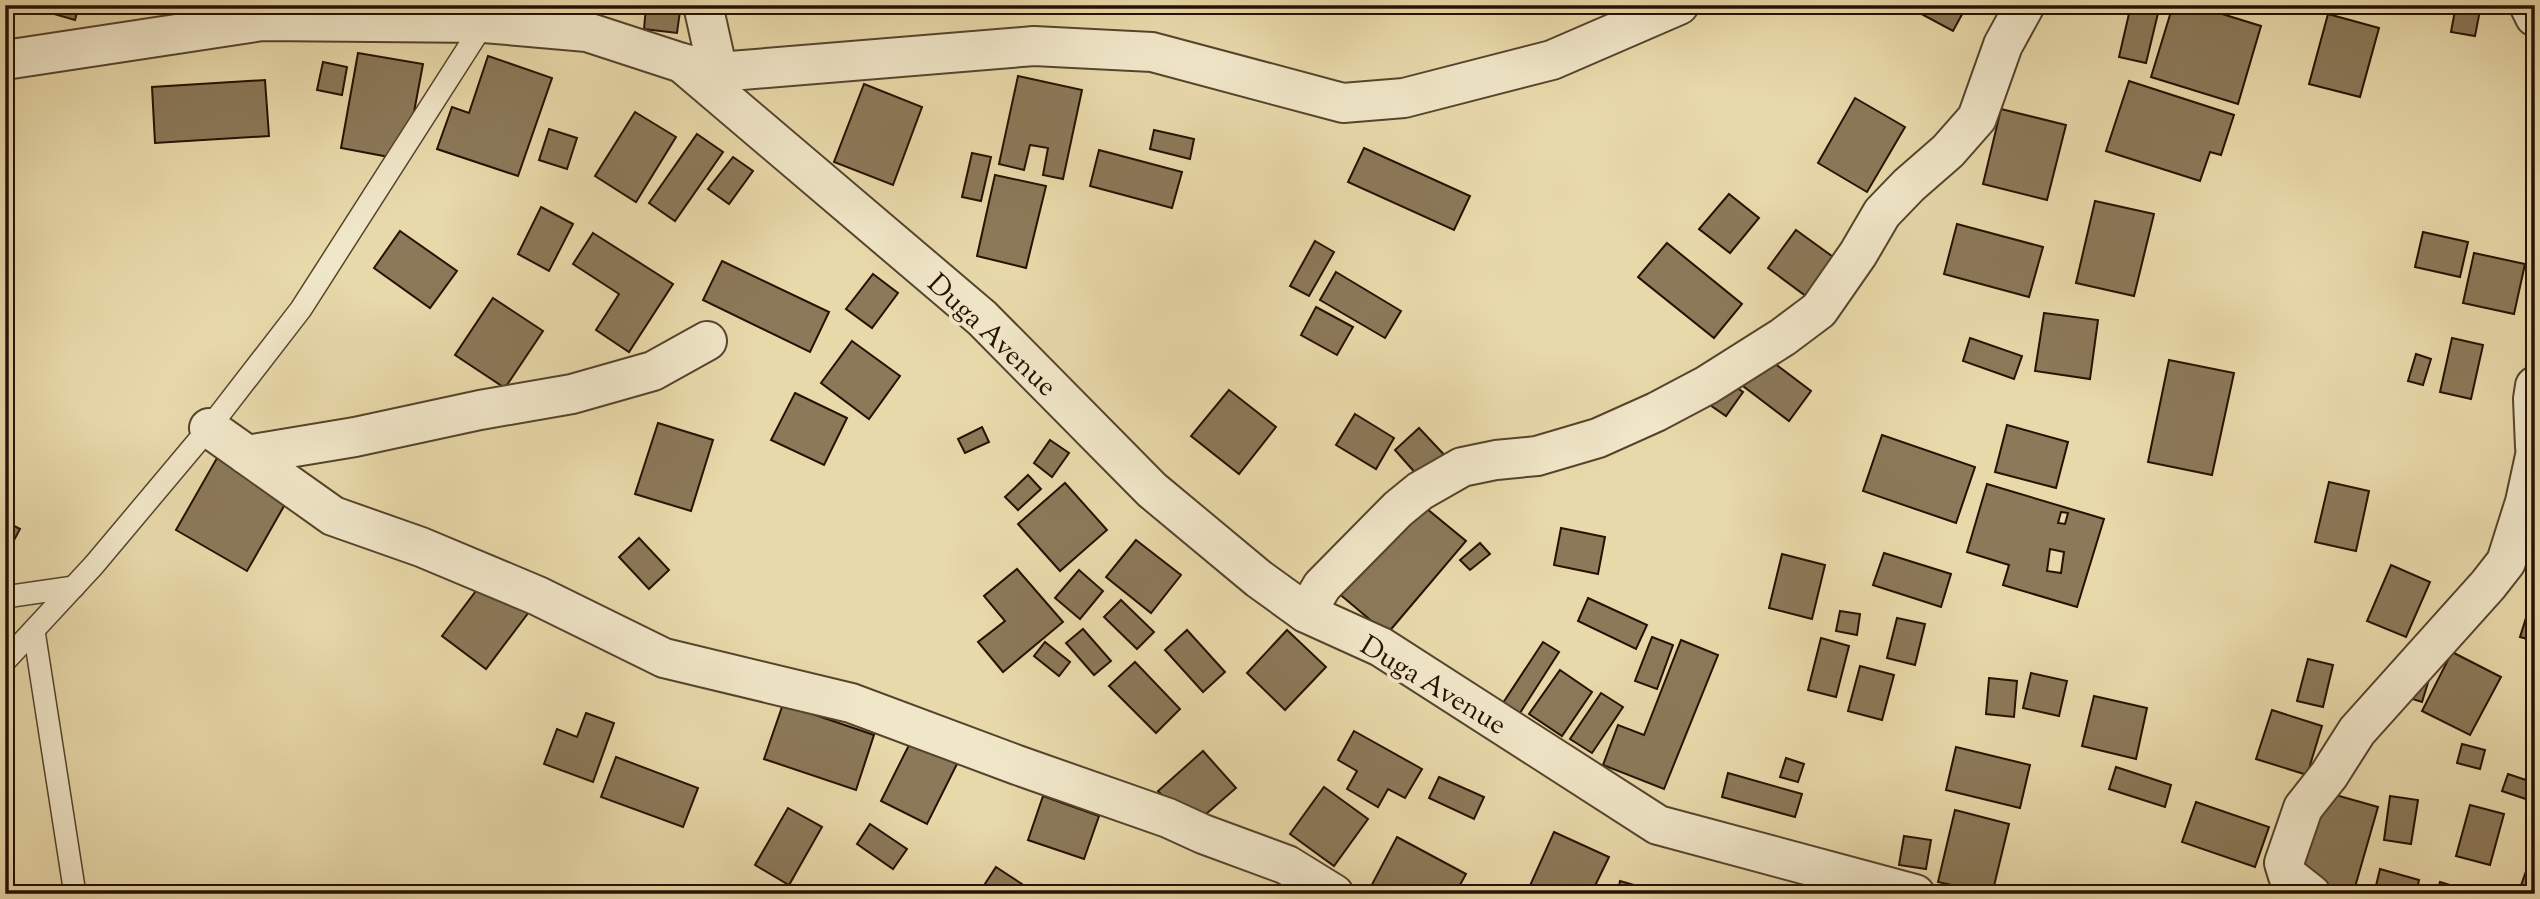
<svg xmlns="http://www.w3.org/2000/svg" width="2540" height="899" font-family="'Sorts Mill Goudy',serif">
<style>
.building{fill:#8b7959;stroke:#261102;stroke-width:2;fill-rule:evenodd}
.lines{fill:none;stroke-linecap:round;stroke-linejoin:round}
.lane-casing{stroke:#56432c;stroke-width:24}
.street-casing{stroke:#56432c;stroke-width:42}
.lane{stroke:#f0e6c8;stroke-width:21}
.street{stroke:#f0e6c8;stroke-width:38}
.labels{text-anchor:middle;stroke-width:7;stroke-linejoin:round;paint-order:stroke}
.street-label{font-size:28px;fill:#261102;stroke:#f0e6c8}
</style>
<rect width="100%" height="100%" fill="#e8d9aa"/>
<filter id="stains"><feTurbulence type="fractalNoise" baseFrequency=".00286" numOctaves="4"/><feColorMatrix values="0 0 0 0 .2 0 0 0 0 .09 0 0 0 0 .02 0 0 0 .5 -.17"/></filter>
<radialGradient id="worn" r=".72"><stop offset=".6" stop-color="#630" stop-opacity="0"/><stop offset="1" stop-color="#630" stop-opacity=".3"/></radialGradient>
<g class="building">
<polygon points="23,5 79,5 75,20"/>
<polygon points="1917,5 1963,5 1966,7 1953,31 1914,10"/>
<polygon points="2131,5 2160,5 2146,63 2119,57"/>
<polygon points="2173,5 2193,5 2261,26 2238,104 2151,77"/>
<polygon points="2456,5 2481,5 2475,36 2451,32"/>
<polygon points="646,7 680,11 677,33 644,29"/>
<polygon points="2328,14 2379,28 2360,97 2309,84"/>
<polygon points="358,53 423,64 405,160 341,148"/>
<polygon points="488,56 552,78 518,176 437,149 452,107 469,113"/>
<polygon points="323,62 347,67 342,95 317,90"/>
<polygon points="1018,76 1082,90 1063,179 1043,175 1048,148 1030,145 1024,170 999,164"/>
<polygon points="265,80 269,136 155,143 152,87"/>
<polygon points="2129,81 2234,115 2221,155 2210,152 2200,181 2106,151"/>
<polygon points="864,84 922,107 893,185 834,162"/>
<polygon points="1855,98 1905,127 1867,192 1818,163"/>
<polygon points="2001,109 2066,125 2047,200 1983,184"/>
<polygon points="635,112 676,137 636,202 595,176"/>
<polygon points="549,129 577,138 567,169 539,160"/>
<polygon points="1154,130 1194,139 1190,159 1150,149"/>
<polygon points="697,134 723,152 675,221 649,203"/>
<polygon points="1364,148 1470,196 1454,230 1348,182"/>
<polygon points="1099,150 1182,172 1172,208 1090,186"/>
<polygon points="972,153 991,157 981,201 962,197"/>
<polygon points="733,157 753,171 729,204 708,189"/>
<polygon points="995,175 1046,186 1026,268 977,256"/>
<polygon points="1729,194 1759,218 1730,253 1699,229"/>
<polygon points="2095,201 2154,214 2134,296 2076,283"/>
<polygon points="541,207 573,224 549,271 518,254"/>
<polygon points="1957,224 2043,247 2029,297 1944,274"/>
<polygon points="1796,230 1847,267 1818,305 1768,268"/>
<polygon points="400,231 457,271 430,308 374,268"/>
<polygon points="2423,232 2468,242 2460,277 2415,267"/>
<polygon points="593,233 673,284 629,352 596,330 619,294 573,264"/>
<polygon points="1315,241 1334,252 1309,296 1290,286"/>
<polygon points="1667,243 1742,304 1714,338 1638,277"/>
<polygon points="2474,253 2525,264 2514,314 2463,303"/>
<polygon points="722,261 829,312 810,352 703,300"/>
<polygon points="1336,272 1401,311 1385,338 1320,300"/>
<polygon points="873,274 898,293 872,328 846,309"/>
<polygon points="493,298 543,331 505,388 455,355"/>
<polygon points="1316,307 1353,327 1337,355 1301,335"/>
<polygon points="2044,313 2098,320 2090,379 2035,371"/>
<polygon points="1970,338 2022,356 2014,379 1963,361"/>
<polygon points="2452,338 2483,345 2471,399 2440,392"/>
<polygon points="852,341 900,376 869,419 821,383"/>
<polygon points="2416,354 2431,359 2423,385 2408,381"/>
<polygon points="1766,357 1811,391 1789,421 1743,386"/>
<polygon points="2169,360 2234,373 2212,475 2148,462"/>
<polygon points="1727,381 1743,392 1726,416 1710,405"/>
<polygon points="1229,390 1276,427 1239,474 1191,436"/>
<polygon points="795,393 847,418 824,465 771,440"/>
<polygon points="1355,414 1394,438 1376,469 1336,445"/>
<polygon points="658,423 713,440 691,511 635,494"/>
<polygon points="2007,425 2068,442 2056,488 1995,472"/>
<polygon points="982,427 989,442 965,453 958,439"/>
<polygon points="1419,428 1451,462 1426,485 1395,450"/>
<polygon points="1882,435 1975,467 1956,523 1863,491"/>
<polygon points="1050,440 1069,453 1052,477 1034,463"/>
<polygon points="217,458 288,499 247,571 176,530"/>
<polygon points="1028,475 1041,489 1018,510 1005,497"/>
<polygon points="2329,482 2369,491 2356,551 2315,542"/>
<polygon points="1065,483 1107,530 1060,571 1018,524"/>
<path d="M1987,484l117,35 -27,88 -74,-22 6,-20 -42,-13zM2061,512l7,1 -3,11 -7,-1zM2050,549l14,3 -3,21 -14,-2z"/>
<polygon points="1415,499 1466,541 1387,634 1337,592"/>
<polygon points="5,521 20,529 5,557"/>
<polygon points="1561,528 1605,537 1598,574 1554,565"/>
<polygon points="639,538 669,570 649,589 619,557"/>
<polygon points="1136,540 1181,575 1151,613 1106,577"/>
<polygon points="1480,543 1490,554 1470,570 1460,560"/>
<polygon points="1884,553 1951,574 1941,607 1873,585"/>
<polygon points="1782,554 1825,565 1812,619 1769,608"/>
<polygon points="2391,565 2430,582 2406,637 2367,621"/>
<polygon points="1017,569 1063,622 1003,672 978,642 1005,621 984,596"/>
<polygon points="1079,570 1103,591 1080,619 1055,598"/>
<polygon points="488,575 532,608 486,669 442,636"/>
<polygon points="2535,589 2535,641 2520,637"/>
<polygon points="1588,598 1647,625 1636,649 1578,621"/>
<polygon points="1121,600 1154,632 1137,649 1104,617"/>
<polygon points="1840,611 1860,614 1857,635 1836,631"/>
<polygon points="1897,618 1925,624 1915,665 1887,658"/>
<polygon points="1083,629 1111,661 1094,675 1066,643"/>
<polygon points="1187,630 1225,672 1203,692 1165,650"/>
<polygon points="1287,630 1326,667 1285,710 1247,673"/>
<polygon points="1652,637 1673,645 1657,689 1635,681"/>
<polygon points="1821,638 1849,646 1836,697 1808,690"/>
<polygon points="1681,640 1718,655 1664,789 1603,765 1618,725 1644,735"/>
<polygon points="1045,642 1070,662 1059,676 1034,656"/>
<polygon points="1543,642 1559,652 1520,713 1503,703"/>
<polygon points="2452,652 2501,677 2470,735 2422,711"/>
<polygon points="2308,659 2333,665 2323,707 2297,701"/>
<polygon points="1135,662 1180,709 1156,733 1109,686"/>
<polygon points="1860,666 1894,675 1882,720 1848,711"/>
<polygon points="1560,670 1592,692 1562,736 1529,714"/>
<polygon points="2031,673 2067,681 2059,716 2023,708"/>
<polygon points="2431,673 2422,702 2400,695"/>
<polygon points="1989,678 2017,681 2014,717 1986,714"/>
<polygon points="1601,693 1623,707 1592,753 1570,739"/>
<polygon points="2094,696 2147,708 2136,759 2082,746"/>
<polygon points="783,704 874,735 856,790 764,759"/>
<polygon points="2272,710 2322,726 2307,775 2256,759"/>
<polygon points="586,713 614,723 593,782 544,764 557,729 577,737"/>
<polygon points="1354,731 1422,769 1405,798 1388,789 1378,807 1347,789 1357,771 1338,760"/>
<polygon points="911,741 957,764 927,824 881,801"/>
<polygon points="2462,744 2485,750 2480,769 2457,763"/>
<polygon points="1956,747 2030,765 2020,808 1946,790"/>
<polygon points="1203,751 1236,788 1191,827 1158,791"/>
<polygon points="616,757 698,788 683,827 601,797"/>
<polygon points="1786,758 1804,764 1798,782 1780,777"/>
<polygon points="2116,767 2171,785 2165,807 2109,789"/>
<polygon points="1728,773 1802,794 1795,817 1722,797"/>
<polygon points="2508,774 2535,783 2535,802 2502,791"/>
<polygon points="1439,777 1484,797 1474,819 1429,798"/>
<polygon points="1324,787 1368,819 1334,866 1290,834"/>
<polygon points="2318,790 2378,807 2353,894 2330,894 2291,883"/>
<polygon points="1043,796 1099,816 1084,859 1028,840"/>
<polygon points="2390,796 2418,800 2411,844 2384,840"/>
<polygon points="2196,802 2269,827 2255,867 2182,842"/>
<polygon points="2470,805 2504,814 2490,865 2456,856"/>
<polygon points="788,808 822,827 789,885 755,865"/>
<polygon points="1955,810 2009,824 1992,894 1938,882"/>
<polygon points="870,824 907,849 893,869 857,844"/>
<polygon points="1554,832 1609,857 1591,894 1535,894 1528,890"/>
<polygon points="1904,836 1931,840 1926,869 1899,865"/>
<polygon points="1397,837 1466,874 1455,894 1367,894"/>
<polygon points="2535,846 2535,894 2527,894 2519,891"/>
<polygon points="996,867 1022,884 1016,894 987,894 981,890"/>
<polygon points="2380,869 2419,880 2416,894 2374,894"/>
<polygon points="1620,881 1665,894 1617,894"/>
<polygon points="2440,882 2476,893 2437,894"/>
</g>
<g class="lines">
<g class="lane-casing">
<g id="lane">
<polyline points="5,597 74,587"/>
<polyline points="34,631 75,894"/>
<polyline points="5,661 94,565 209,428 301,309 484,23"/>
</g>
</g>
<g class="street-casing">
<g id="street">
<polyline points="703,5 718,72"/>
<polyline points="2529,5 2535,17"/>
<polyline points="5,60 262,21 484,23 587,32 682,63 982,318 1152,490 1259,579 1306,613 1381,647 1658,825 1915,894"/>
<polyline points="682,63 718,72 1034,46 1152,52 1343,103 1404,98 1552,60 1679,5"/>
<polyline points="2535,386 2533,399 2535,447"/>
<polyline points="209,428 333,516 421,547 538,596 664,658 851,703 1017,765 1168,818 1203,834 1287,865 1334,894"/>
<polyline points="247,455 355,437 480,410 572,394 653,371 707,341"/>
<polyline points="1306,613 1322,586 1398,509 1420,491 1462,467 1496,460 1537,456 1598,438 1656,412 1707,385 1783,337 1819,310 1858,254 1882,213 1909,185 1948,151 1977,118 2003,45 2025,5"/>
<polyline points="2311,894 2288,876 2284,863 2303,808 2329,775 2357,731 2488,585 2506,562 2525,502 2535,456"/>
</g>
</g>
<use href="#lane" class="lane"/>
<use href="#street" class="street"/>
</g>
<g class="labels">
<g class="street-label">
<text transform="translate(993 334) rotate(43)" y="10">Duga Avenue</text>
<text transform="translate(1434 684) rotate(31)" y="10">Duga Avenue</text>
</g>
</g>
<rect width="2540" height="899" fill="none" stroke="#e8d9aa" stroke-width="28"/>
<rect x="7" y="7" width="2526" height="885" fill="none" stroke="#261102" stroke-width="3.5"/>
<rect x="14" y="14" width="2512" height="871" fill="none" stroke="#261102" stroke-width="2"/>
<rect width="100%" height="100%" filter="url(#stains)"/>
<rect width="100%" height="100%" fill="url(#worn)"/>
</svg>
